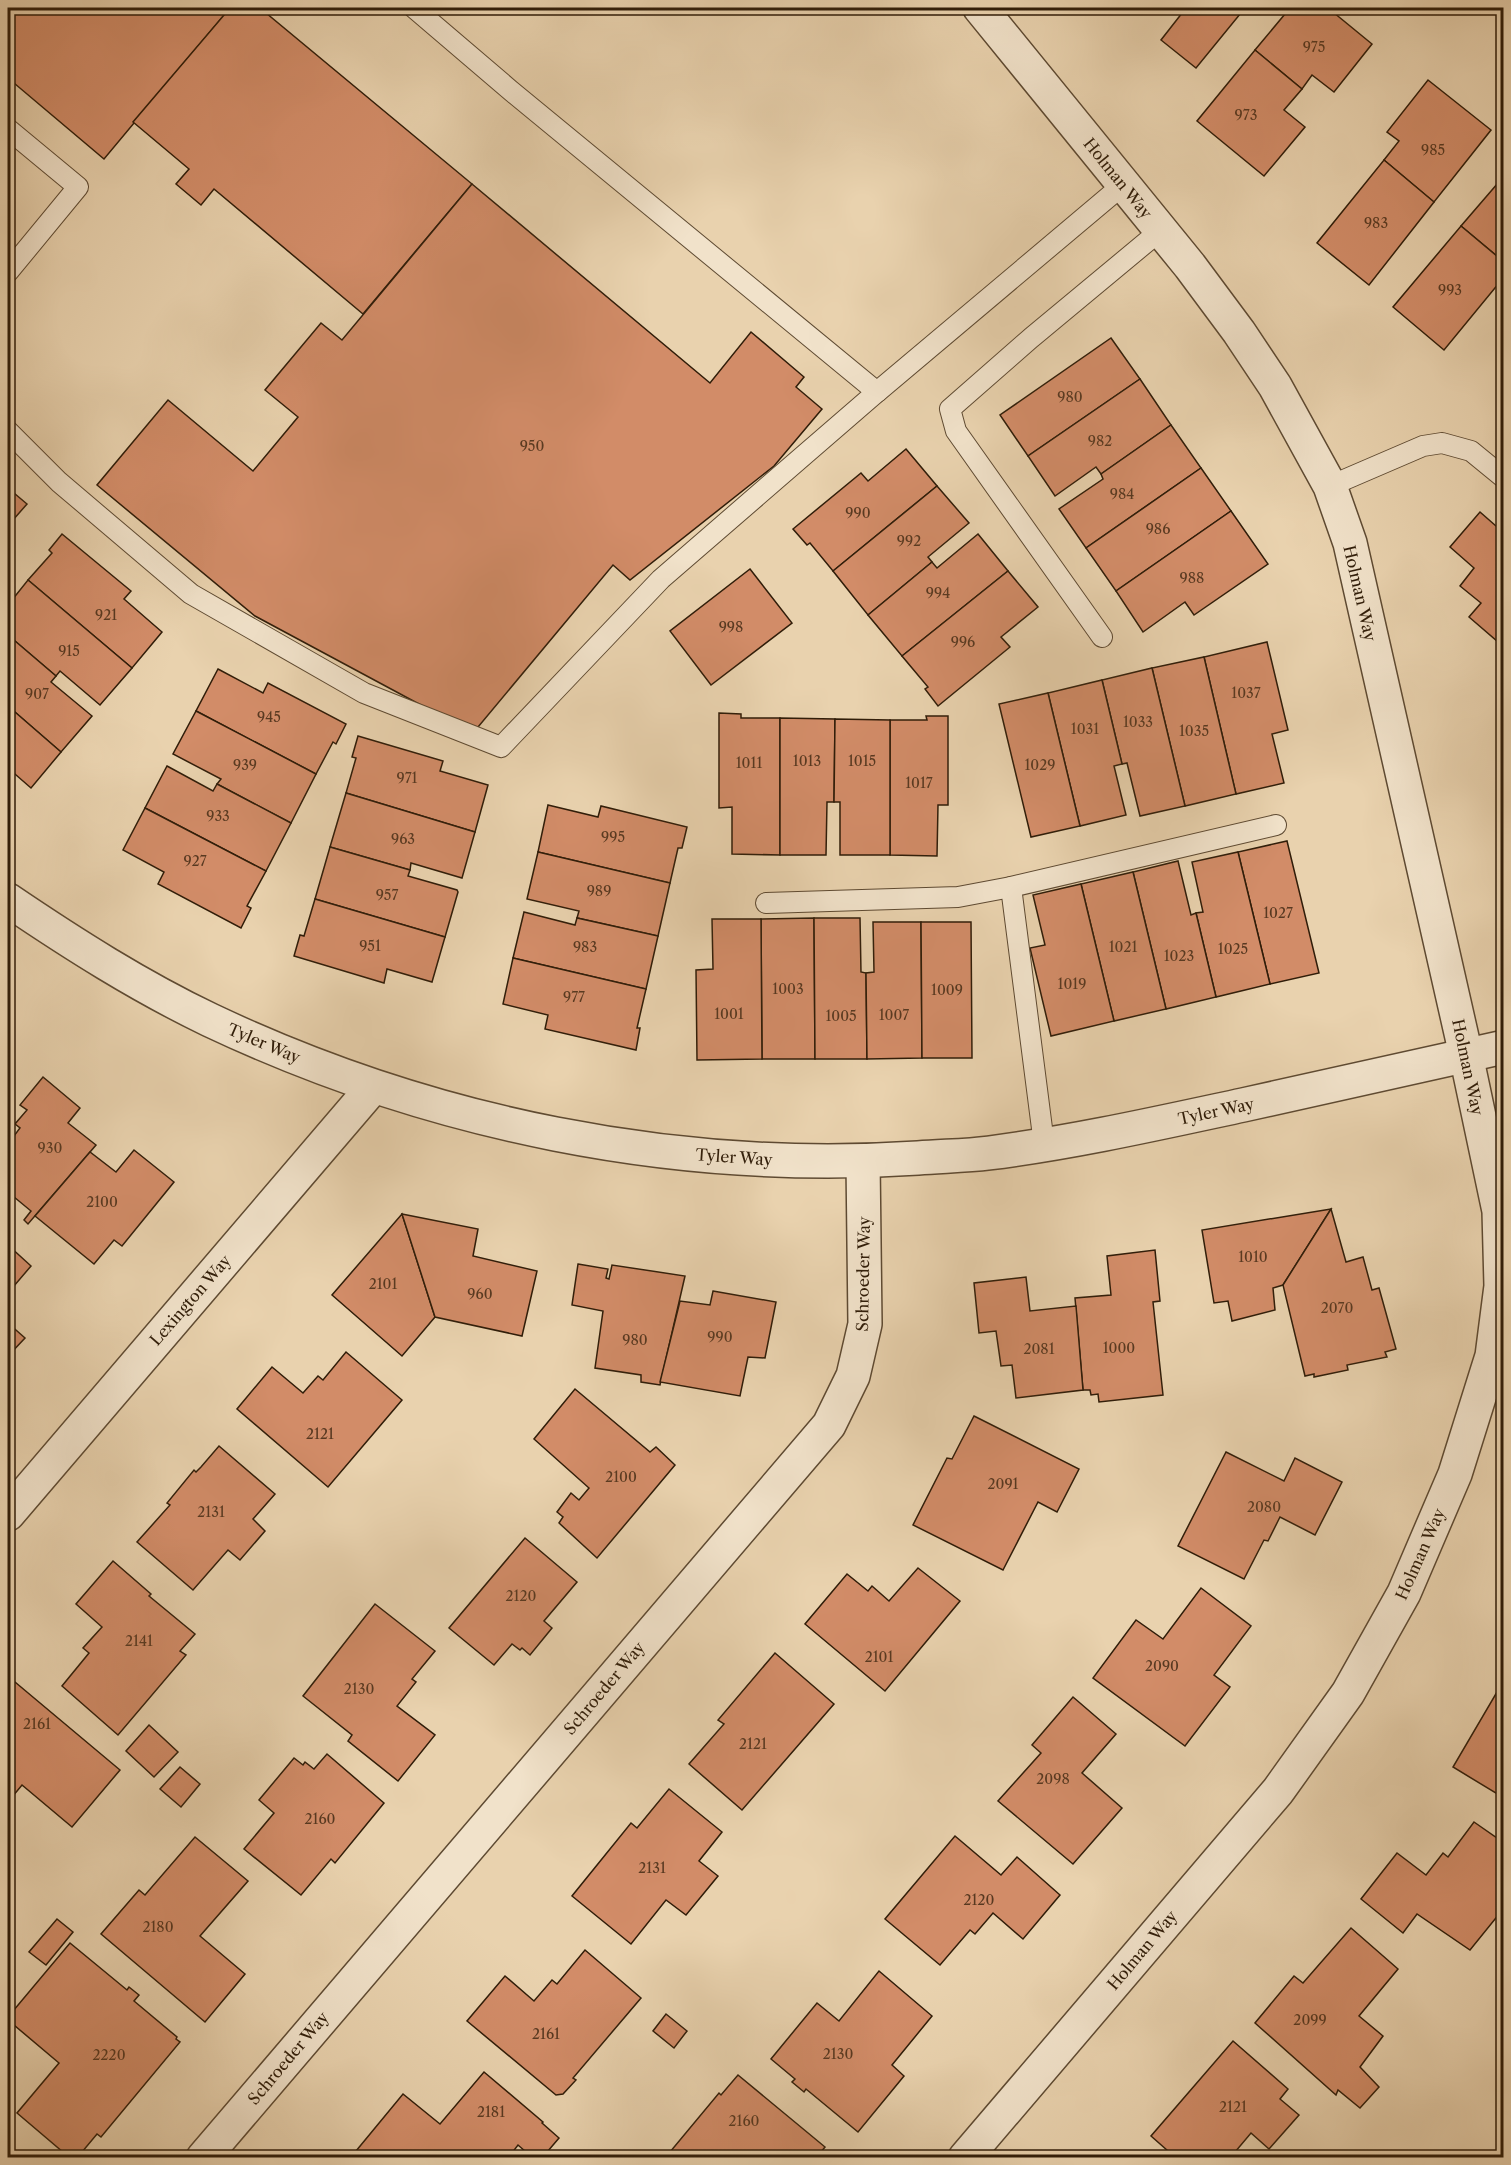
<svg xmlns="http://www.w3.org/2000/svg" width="1511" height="2165" font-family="'Libre Caslon Text',serif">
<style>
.building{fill:#d28c68;stroke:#301d09;stroke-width:1.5}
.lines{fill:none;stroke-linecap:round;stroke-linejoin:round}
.service-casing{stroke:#5e4a32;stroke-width:22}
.minor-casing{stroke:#5e4a32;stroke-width:36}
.service{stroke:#f1e2ca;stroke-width:20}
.minor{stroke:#f1e2ca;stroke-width:33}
.labels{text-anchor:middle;stroke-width:4.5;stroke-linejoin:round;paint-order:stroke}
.number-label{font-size:14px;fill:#583921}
.street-label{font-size:16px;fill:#301d09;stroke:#f1e2ca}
</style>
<rect width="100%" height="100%" fill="#e9d2ae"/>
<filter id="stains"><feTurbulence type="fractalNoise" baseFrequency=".00333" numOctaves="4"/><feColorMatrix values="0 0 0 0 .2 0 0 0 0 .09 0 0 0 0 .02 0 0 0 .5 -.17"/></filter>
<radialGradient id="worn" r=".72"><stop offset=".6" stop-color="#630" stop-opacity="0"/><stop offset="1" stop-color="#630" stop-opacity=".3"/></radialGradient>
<g class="building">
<polygon points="8,8 230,8 104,159 8,78"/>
<polygon points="230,8 260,8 472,184 363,314 214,189 201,205 176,184 189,169 133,122"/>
<polygon points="1186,8 1245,8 1196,68 1161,40"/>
<polygon points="1290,8 1328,8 1372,44 1334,92 1312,75 1302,89 1255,50"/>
<polygon points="1255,50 1302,89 1284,110 1305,127 1264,176 1197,121"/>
<polygon points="1428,80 1491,130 1434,202 1384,160 1399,141 1387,132"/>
<polygon points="1384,160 1434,202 1369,285 1317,243"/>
<polygon points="1504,176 1504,262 1461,226"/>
<polygon points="472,184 710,383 751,332 804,377 796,387 822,409 774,466 630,580 613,565 473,733 255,616 97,485 168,400 253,471 298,417 265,390 321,323 342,340"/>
<polygon points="1461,226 1504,262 1504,277 1444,350 1393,307"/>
<polygon points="1111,338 1140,379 1028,456 1000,415"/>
<polygon points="1140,379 1171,425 1101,474 1096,467 1055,496 1028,456"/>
<polygon points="1171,425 1201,468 1086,548 1059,509 1103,479 1101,474"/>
<polygon points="906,449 937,486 833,571 810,543 807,545 793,529 861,473 868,481"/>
<polygon points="1201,468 1231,511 1116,591 1086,548"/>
<polygon points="937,486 969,523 928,557 932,562 868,615 833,571"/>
<polygon points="8,488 27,504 13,520 10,518 8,521"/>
<polygon points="1231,511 1268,564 1194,615 1185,602 1143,632 1116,591"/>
<polygon points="1480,512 1504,533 1504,647 1469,617 1481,603 1460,586 1474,568 1450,547"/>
<polygon points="62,534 131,591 124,599 162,632 132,668 28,580 52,553 49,550"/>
<polygon points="978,534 1008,571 902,656 868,615 932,562 937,568"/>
<polygon points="750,569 792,623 711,685 670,631"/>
<polygon points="1008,571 1038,607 1001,637 1010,647 938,706 925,689 928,687 902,656"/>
<polygon points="28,580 132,668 100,705 60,671 56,676 8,635 8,605"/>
<polygon points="8,635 56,676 51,682 92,716 61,752 8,706"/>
<polygon points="1267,642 1288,730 1272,734 1284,783 1236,794 1204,657"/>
<polygon points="1204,657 1236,794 1185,806 1152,668"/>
<polygon points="1152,668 1185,806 1140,816 1127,763 1122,764 1102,680"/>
<polygon points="218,669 263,693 268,683 346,724 336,744 333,742 316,774 196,711"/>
<polygon points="1102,680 1122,764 1114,766 1126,815 1080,826 1048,693"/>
<polygon points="1048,693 1080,826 1031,837 999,704"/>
<polygon points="8,706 61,752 31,788 8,768"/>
<polygon points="196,711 316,774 291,823 217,784 221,779 173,754"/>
<polygon points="719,713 741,714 741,718 780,718 780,855 732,854 732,807 719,808"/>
<polygon points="926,716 948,716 948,805 938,805 937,856 890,855 890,720 927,720"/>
<polygon points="780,718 835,719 834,802 827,802 826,855 780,855"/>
<polygon points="835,719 890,720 890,855 840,855 840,802 834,802"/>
<polygon points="358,736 443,761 440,771 488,785 475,832 346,793 356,758 352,757"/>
<polygon points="167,766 213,791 217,784 291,823 266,871 145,808"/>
<polygon points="346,793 475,832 462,878 411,863 410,870 330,847"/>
<polygon points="548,805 598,817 601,806 687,827 682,848 678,848 670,883 538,852"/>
<polygon points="145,808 266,871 247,906 251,908 241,928 158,884 164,872 123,850"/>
<polygon points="1287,841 1319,973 1270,984 1238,852"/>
<polygon points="330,847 410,870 408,876 457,890 458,892 445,937 315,899"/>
<polygon points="538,852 670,883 658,936 577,918 579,911 527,899"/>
<polygon points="1238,852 1270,984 1216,997 1196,913 1203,912 1192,862"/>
<polygon points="1178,861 1191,915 1196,913 1216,997 1166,1009 1133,872"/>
<polygon points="1133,872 1166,1009 1114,1021 1081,884"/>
<polygon points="1081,884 1114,1021 1051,1036 1030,948 1045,945 1033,895"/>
<polygon points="315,899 445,937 432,982 387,969 384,983 294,956 300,935 304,936"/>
<polygon points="524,912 575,925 577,918 658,936 646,989 513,958"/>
<polygon points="814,918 815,1059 762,1059 761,919"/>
<polygon points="814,918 860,918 861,972 866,973 867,1059 815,1059"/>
<polygon points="712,919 761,919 762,1059 697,1060 696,970 713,969"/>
<polygon points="873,922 921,922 922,1058 867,1059 866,973 874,972"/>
<polygon points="921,922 971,922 972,1058 922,1058"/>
<polygon points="513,958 646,989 637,1028 640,1028 636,1050 545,1029 548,1015 503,1004"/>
<polygon points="43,1077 80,1108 68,1123 96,1145 28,1224 24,1220 31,1211 8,1192 8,1144 20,1128 15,1124 27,1110 20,1105"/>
<polygon points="134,1150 174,1182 122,1246 114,1240 94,1264 35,1216 90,1152 116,1172"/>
<polygon points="1331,1209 1283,1285 1273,1288 1275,1310 1232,1321 1228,1301 1214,1303 1202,1230"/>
<polygon points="1331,1209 1346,1262 1363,1257 1372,1290 1379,1288 1396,1349 1385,1352 1387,1357 1347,1365 1348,1370 1314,1377 1314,1374 1305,1376 1283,1285"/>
<polygon points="402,1214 435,1317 402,1356 332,1295"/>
<polygon points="402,1214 478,1229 473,1256 537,1271 522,1336 435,1317"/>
<polygon points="8,1245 31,1266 8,1293"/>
<polygon points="1155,1250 1160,1301 1153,1302 1163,1395 1099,1402 1098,1394 1091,1395 1090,1390 1083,1390 1075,1298 1111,1295 1107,1256"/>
<polygon points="578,1264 608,1269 606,1278 609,1279 612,1265 685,1276 660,1385 641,1382 641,1375 595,1368 603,1311 572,1305"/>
<polygon points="1026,1277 1030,1311 1076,1306 1083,1390 1016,1398 1012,1365 1001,1366 996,1331 979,1333 974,1283"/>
<polygon points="713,1291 776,1302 765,1358 748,1357 740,1396 660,1382 680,1301 710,1305"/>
<polygon points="8,1323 25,1338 8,1356"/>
<polygon points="346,1352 402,1400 328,1487 237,1409 272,1367 303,1393 318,1376 323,1380"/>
<polygon points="575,1389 650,1452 656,1447 675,1465 597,1558 559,1523 563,1517 557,1512 571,1493 579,1500 589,1488 534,1439"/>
<polygon points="974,1416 1079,1469 1057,1512 1038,1502 1003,1570 913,1525 947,1458 952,1459"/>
<polygon points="219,1446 275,1494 253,1519 265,1531 240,1560 228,1550 193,1590 137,1542 170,1505 167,1503 194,1470 196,1472 201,1467"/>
<polygon points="1226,1452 1284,1481 1295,1458 1342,1482 1315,1535 1280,1517 1268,1541 1264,1540 1244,1579 1178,1546"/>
<polygon points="525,1538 577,1582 544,1621 552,1628 530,1655 522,1648 520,1650 512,1644 494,1665 449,1628"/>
<polygon points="113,1561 151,1594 149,1596 195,1634 180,1651 186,1655 118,1735 62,1686 89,1653 83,1648 102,1627 76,1604"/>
<polygon points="918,1568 960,1601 885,1691 805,1624 847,1574 868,1591 872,1586 889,1601"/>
<polygon points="1201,1588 1251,1626 1214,1675 1230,1687 1185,1746 1093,1678 1136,1620 1163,1639"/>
<polygon points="375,1604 435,1651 412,1679 416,1682 397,1706 435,1735 398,1781 348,1741 352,1735 303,1696"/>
<polygon points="775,1653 834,1704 742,1810 689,1764 724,1724 718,1720"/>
<polygon points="9,1677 120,1770 72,1827 22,1785 8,1802 8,1679"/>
<polygon points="1504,1680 1504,1798 1453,1767"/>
<polygon points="1073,1697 1116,1734 1082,1773 1122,1808 1073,1864 998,1801 1041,1753 1032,1745"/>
<polygon points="149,1725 178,1752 154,1777 126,1751"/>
<polygon points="327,1754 384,1803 335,1863 331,1859 301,1895 244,1849 274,1813 259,1800 294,1758 303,1765 305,1762 314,1769"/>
<polygon points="180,1767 200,1784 181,1807 160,1789"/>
<polygon points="669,1789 722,1832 699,1861 718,1876 686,1915 666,1900 631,1944 572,1896 631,1823 637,1828"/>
<polygon points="1474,1822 1504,1843 1504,1908 1470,1950 1417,1914 1403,1933 1361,1899 1397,1853 1426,1875 1443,1853 1448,1857"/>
<polygon points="955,1836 1001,1875 1017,1857 1060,1895 1023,1939 993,1913 975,1934 970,1930 940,1965 885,1919"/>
<polygon points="195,1837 248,1881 200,1936 245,1974 205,2022 101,1934 139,1890 145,1895"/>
<polygon points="57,1919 73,1932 46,1965 29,1952"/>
<polygon points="1351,1928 1398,1969 1359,2016 1383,2036 1360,2067 1379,2087 1360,2108 1338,2090 1336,2095 1255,2023 1294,1976 1303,1983"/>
<polygon points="70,1943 127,1990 129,1987 139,1995 134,2001 177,2037 176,2039 180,2042 101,2137 97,2134 77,2158 70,2158 17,2113 59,2063 8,2020 8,2017"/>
<polygon points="585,1950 641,1998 573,2078 576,2080 563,2094 556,2095 467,2021 505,1976 534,2001 552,1980 557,1984"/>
<polygon points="879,1971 932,2016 892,2065 904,2076 858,2132 806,2089 804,2092 792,2082 795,2079 771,2059 817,2003 839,2021"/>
<polygon points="666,2014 687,2031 674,2048 653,2031"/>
<polygon points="1233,2041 1288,2089 1280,2099 1299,2115 1269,2149 1251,2133 1230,2158 1176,2158 1151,2136"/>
<polygon points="484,2072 543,2122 542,2123 559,2138 542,2158 533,2158 518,2145 508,2158 363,2158 356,2151 403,2094 440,2124"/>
<polygon points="738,2075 825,2147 816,2158 665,2158 719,2093 721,2095"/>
</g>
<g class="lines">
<g class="service-casing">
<g id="service">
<polyline points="414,8 510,90 877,392 1124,184"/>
<polyline points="8,129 78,187 8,272"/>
<polyline points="8,431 59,482 191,594 364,693 501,747 661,579 877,392"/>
<polyline points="1330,486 1423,446 1442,443 1471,451 1504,478"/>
<polyline points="1102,637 956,431 950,409 1031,338 1161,230"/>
<polyline points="1011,887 1276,825"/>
<polyline points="766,903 958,897 1011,887 1044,1144"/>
</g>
</g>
<g class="minor-casing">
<g id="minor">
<path d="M8,900c65,44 131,86 202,120 220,104 465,154 708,138 24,-2 47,-2 71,-5 86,-11 170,-30 254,-48 87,-20 174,-39 261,-58"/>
<polyline points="8,1514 373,1087"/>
<polyline points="203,2158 829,1425 853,1376 865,1324 863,1161"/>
<polyline points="965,2158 1278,1791 1348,1693 1404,1593 1455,1474 1492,1356 1501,1286 1499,1211 1466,1055 1350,543 1330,486 1275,386 1239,332 1190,266 980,8"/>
</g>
</g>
<use href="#service" class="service"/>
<use href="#minor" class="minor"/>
</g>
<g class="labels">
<g class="number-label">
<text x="1314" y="52">975</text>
<text x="1246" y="120">973</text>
<text x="1433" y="155">985</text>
<text x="1376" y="228">983</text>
<text x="1450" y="295">993</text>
<text x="1070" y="402">980</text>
<text x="1100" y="446">982</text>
<text x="532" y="451">950</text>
<text x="1122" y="499">984</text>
<text x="858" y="518">990</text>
<text x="1158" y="534">986</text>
<text x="909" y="546">992</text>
<text x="1192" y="583">988</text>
<text x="938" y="598">994</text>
<text x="106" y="620">921</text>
<text x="731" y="632">998</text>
<text x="963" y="647">996</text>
<text x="69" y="656">915</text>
<text x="1246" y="698">1037</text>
<text x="37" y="699">907</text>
<text x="269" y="722">945</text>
<text x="1138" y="727">1033</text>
<text x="1085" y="734">1031</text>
<text x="1194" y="736">1035</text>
<text x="807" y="766">1013</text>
<text x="862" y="766">1015</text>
<text x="749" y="768">1011</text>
<text x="245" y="770">939</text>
<text x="1040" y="770">1029</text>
<text x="407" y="783">971</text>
<text x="919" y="788">1017</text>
<text x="218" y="821">933</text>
<text x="613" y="842">995</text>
<text x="403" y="844">963</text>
<text x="195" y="866">927</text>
<text x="599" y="896">989</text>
<text x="387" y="900">957</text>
<text x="1278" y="918">1027</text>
<text x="370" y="951">951</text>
<text x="585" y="952">983</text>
<text x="1123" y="952">1021</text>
<text x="1233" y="954">1025</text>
<text x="1179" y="961">1023</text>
<text x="1072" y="989">1019</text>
<text x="788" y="994">1003</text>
<text x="947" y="995">1009</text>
<text x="574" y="1002">977</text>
<text x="729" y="1019">1001</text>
<text x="894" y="1020">1007</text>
<text x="841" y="1021">1005</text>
<text x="50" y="1153">930</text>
<text x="102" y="1207">2100</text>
<text x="1253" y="1262">1010</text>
<text x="383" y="1289">2101</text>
<text x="480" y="1299">960</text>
<text x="1337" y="1313">2070</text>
<text x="720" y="1342">990</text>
<text x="635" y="1345">980</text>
<text x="1119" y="1353">1000</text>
<text x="1039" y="1354">2081</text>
<text x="320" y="1439">2121</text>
<text x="621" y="1482">2100</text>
<text x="1003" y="1489">2091</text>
<text x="1264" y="1512">2080</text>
<text x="211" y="1517">2131</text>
<text x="521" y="1601">2120</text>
<text x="139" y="1646">2141</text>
<text x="879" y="1662">2101</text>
<text x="1162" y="1671">2090</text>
<text x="359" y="1694">2130</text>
<text x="37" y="1729">2161</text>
<text x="753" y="1749">2121</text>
<text x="1053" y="1784">2098</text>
<text x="320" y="1824">2160</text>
<text x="652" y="1873">2131</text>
<text x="979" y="1905">2120</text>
<text x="158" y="1932">2180</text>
<text x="1310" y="2025">2099</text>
<text x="546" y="2039">2161</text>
<text x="838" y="2059">2130</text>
<text x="109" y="2060">2220</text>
<text x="1233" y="2112">2121</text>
<text x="491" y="2117">2181</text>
<text x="744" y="2126">2160</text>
</g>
<g class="street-label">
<text transform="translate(1118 178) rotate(51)" y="6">Holman Way</text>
<text transform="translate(1360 593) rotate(77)" y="6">Holman Way</text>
<text transform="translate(264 1043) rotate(23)" y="6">Tyler Way</text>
<text transform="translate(1468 1067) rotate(78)" y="6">Holman Way</text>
<text transform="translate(1216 1111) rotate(-12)" y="6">Tyler Way</text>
<text transform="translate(734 1157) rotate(4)" y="6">Tyler Way</text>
<text transform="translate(863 1274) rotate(-89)" y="6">Schroeder Way</text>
<text transform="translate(190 1300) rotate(-49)" y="6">Lexington Way</text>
<text transform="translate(1420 1554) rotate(-66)" y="6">Holman Way</text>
<text transform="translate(604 1688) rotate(-50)" y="6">Schroeder Way</text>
<text transform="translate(1142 1950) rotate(-50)" y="6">Holman Way</text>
<text transform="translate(288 2058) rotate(-50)" y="6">Schroeder Way</text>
</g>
</g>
<rect width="1511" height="2165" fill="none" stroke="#e9d2ae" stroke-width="30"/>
<rect x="9" y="9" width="1493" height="2147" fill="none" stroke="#301d09" stroke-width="3"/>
<rect x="15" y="15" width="1481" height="2135" fill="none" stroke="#301d09" stroke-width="1.5"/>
<rect width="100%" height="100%" filter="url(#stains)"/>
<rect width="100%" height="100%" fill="url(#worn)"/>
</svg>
